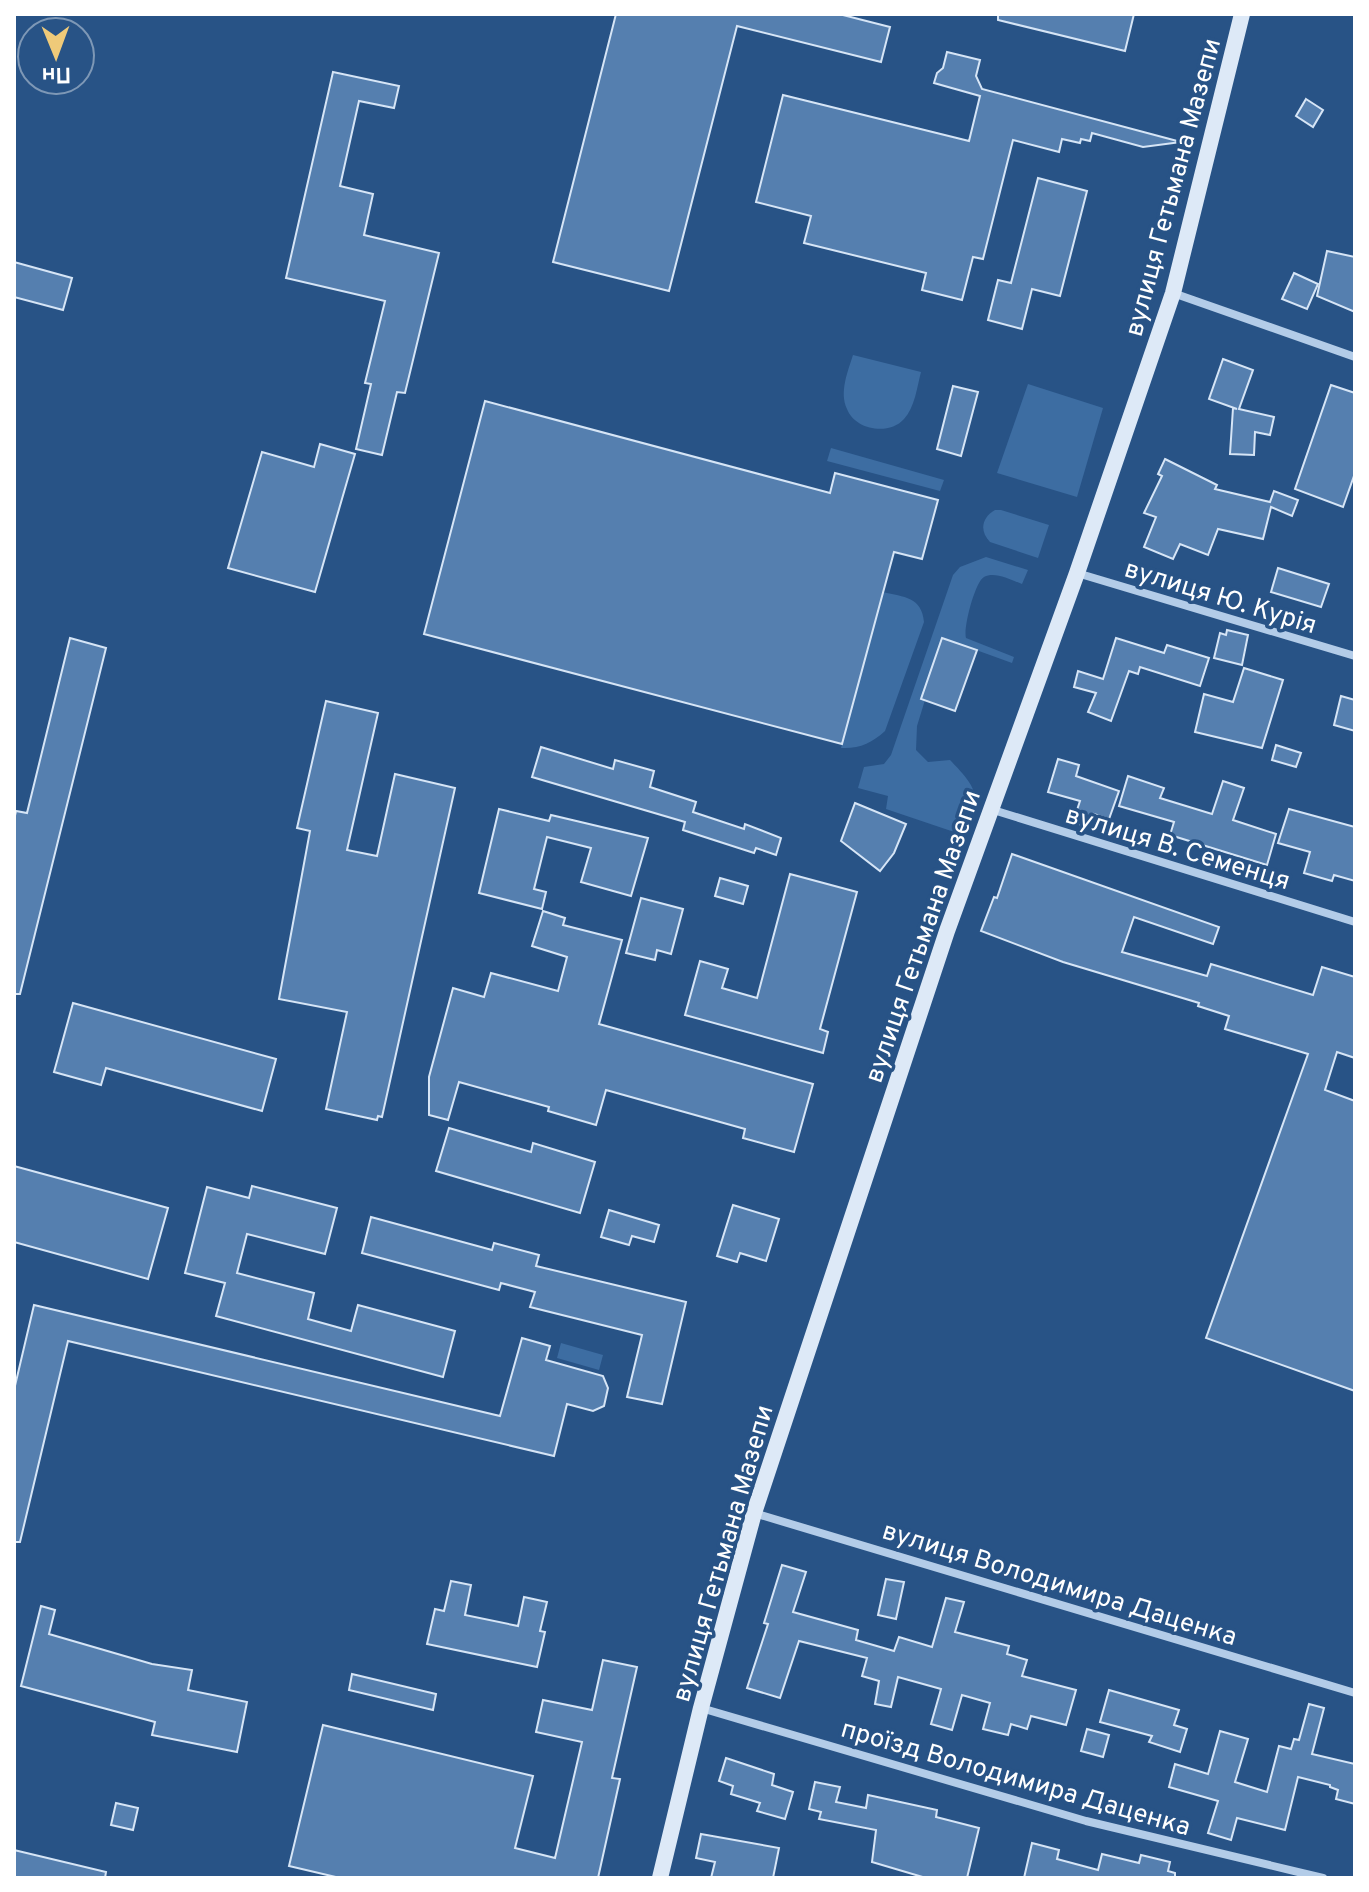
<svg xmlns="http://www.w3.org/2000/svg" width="1369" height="1892" font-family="Overpass,sans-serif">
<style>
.green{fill:#3d6da2}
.building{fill:#557faf;stroke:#d6e5f6;stroke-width:2}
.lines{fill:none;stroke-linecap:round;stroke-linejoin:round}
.street{stroke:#b3cce8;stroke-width:8}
.secondary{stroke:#dde9f7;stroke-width:16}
.labels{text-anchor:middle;stroke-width:7;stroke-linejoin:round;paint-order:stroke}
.street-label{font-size:26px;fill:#fff;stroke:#285386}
</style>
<rect width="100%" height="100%" fill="#285386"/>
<g class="green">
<path d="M853,355l68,17c-4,15 -6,35 -17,47 -15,17 -49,11 -57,-10 -8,-17 1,-38 6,-54z"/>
<polygon points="1028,384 1103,408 1077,497 997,473"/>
<polygon points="831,448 944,480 940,491 827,461"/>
<path d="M995,510h6l48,15 -11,33 -48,-16c-11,-11 -8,-25 5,-32z"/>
<path d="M986,557l42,13 -6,14c-11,-4 -27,-13 -38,-7 -9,5 -21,51 -18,61l48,19 -2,6 -69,-25 -22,60 4,2 -8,26 -1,24 12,12 22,-2c31,32 29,35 16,76l-80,-27 2,-13 -30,-8 6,-21 20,-3 7,-9 62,-180 7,-8z"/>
<path d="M883,592c21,5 39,5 41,30l-39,109c-13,12 -26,18 -44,17z"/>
<polygon points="561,1343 603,1355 599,1370 557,1358"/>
</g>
<g class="building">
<polygon points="616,14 839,14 890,27 881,62 737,26 669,291 553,262"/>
<polygon points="998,14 1134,14 1125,51 998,20"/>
<polygon points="947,52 980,60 976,76 982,89 1181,142 1143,147 1092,133 1090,141 1081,139 1080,143 1062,139 1059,152 1013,140 983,259 973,257 962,300 922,290 926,273 804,243 811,216 756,202 783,95 969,141 980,96 934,83 937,73 943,68"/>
<polygon points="333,72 399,86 394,108 359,101 340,186 373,194 364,235 439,253 405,393 397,392 382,455 356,449 371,384 365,383 385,301 286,278"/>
<polygon points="1306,99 1323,110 1313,127 1296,116"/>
<polygon points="1038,178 1087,191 1060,296 1032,289 1022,329 988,320 998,280 1011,283"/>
<polygon points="1327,251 1355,257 1355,312 1317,296"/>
<polygon points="14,262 72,278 63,310 14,297"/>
<polygon points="1294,273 1318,284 1307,309 1282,299"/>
<polygon points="1223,359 1253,370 1239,409 1274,417 1270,435 1255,432 1254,455 1230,454 1233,408 1237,409 1209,399"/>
<polygon points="1331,385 1355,393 1355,473 1343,507 1295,489"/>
<polygon points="953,386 978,392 961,456 937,449"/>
<polygon points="485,401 830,493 835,473 938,500 922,559 894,552 842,744 424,634"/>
<polygon points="320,444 355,454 315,592 228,568 262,452 314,467"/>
<polygon points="1165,459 1217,485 1215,489 1270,502 1274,491 1298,500 1292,516 1271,507 1263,539 1218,529 1208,555 1180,544 1173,559 1144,547 1156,517 1144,513 1162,476 1158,474"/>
<polygon points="1278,568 1329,584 1321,607 1271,592"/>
<polygon points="1227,630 1248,635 1242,665 1214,658 1220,633 1226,635"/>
<polygon points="70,638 106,648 20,994 14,994 14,820 16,811 27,813"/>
<polygon points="942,638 977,650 955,711 921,699"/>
<polygon points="1116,638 1164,653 1167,645 1209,658 1200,686 1140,667 1138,674 1129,671 1111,721 1088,712 1096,693 1074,687 1078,671 1103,679"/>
<polygon points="1244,668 1283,680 1262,748 1195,732 1204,694 1233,702"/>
<polygon points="1341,696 1355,700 1355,731 1334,725"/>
<polygon points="326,701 378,713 347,850 377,856 395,774 455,788 382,1117 378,1116 377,1120 326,1109 347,1012 279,999 310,831 297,828"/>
<polygon points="1276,745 1301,753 1296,767 1272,760"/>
<polygon points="541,747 613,769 615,760 654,771 650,787 696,802 693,812 744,829 745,824 781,838 776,855 756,848 754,853 683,830 685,822 532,777"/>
<polygon points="1058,759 1079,765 1076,776 1119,791 1109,819 1094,814 1090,828 1073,822 1080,801 1048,792"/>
<polygon points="1128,776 1164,788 1160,798 1212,814 1223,781 1244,788 1233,820 1276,834 1267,865 1170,835 1174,822 1119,806"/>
<polygon points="855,803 906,824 894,853 880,871 841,841"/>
<polygon points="499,809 549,821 551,815 648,838 631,896 581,882 591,848 547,837 534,889 546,892 542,909 479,893"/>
<polygon points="1289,809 1355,827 1355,881 1334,875 1332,881 1304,873 1310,852 1278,843"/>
<polygon points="1012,854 1219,927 1213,944 1134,917 1122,952 1207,976 1211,964 1313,995 1322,967 1355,977 1355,1058 1337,1052 1325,1090 1355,1101 1355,1391 1206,1338 1308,1054 1225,1029 1229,1016 1198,1006 1199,1003 1063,962 981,931 994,897 997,898"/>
<polygon points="790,874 857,892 820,1029 828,1032 823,1053 685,1015 700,961 728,969 722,988 757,998"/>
<polygon points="720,878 748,886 743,904 715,896"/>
<polygon points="641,898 683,909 671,954 657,950 655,960 626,953"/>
<polygon points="543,911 565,918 563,925 622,940 599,1024 813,1084 794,1152 743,1138 745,1129 606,1090 596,1125 548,1111 549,1107 459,1082 448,1120 429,1115 429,1077 453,988 484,997 491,973 558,991 567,957 532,946"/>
<polygon points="73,1003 276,1059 262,1111 106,1068 101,1085 54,1072"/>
<polygon points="449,1128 531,1152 533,1143 595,1162 580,1213 436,1171"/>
<polygon points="14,1166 168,1208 148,1279 14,1242"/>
<polygon points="252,1186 337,1208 325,1254 247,1234 237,1273 314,1293 308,1319 351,1331 358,1305 455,1331 443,1377 216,1316 225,1283 185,1273 207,1187 249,1198"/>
<polygon points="733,1205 779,1219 766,1261 740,1253 737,1262 717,1256"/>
<polygon points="609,1210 659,1225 654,1242 632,1236 629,1245 601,1237"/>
<polygon points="371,1217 492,1250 494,1243 539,1255 536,1266 686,1302 662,1404 627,1397 642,1335 530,1307 535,1292 501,1283 499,1290 362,1253"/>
<polygon points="34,1305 500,1416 522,1338 550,1346 546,1360 603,1376 608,1388 604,1406 593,1411 567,1404 554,1456 68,1341 20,1542 14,1542 14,1390"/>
<polygon points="782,1565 806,1572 793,1612 858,1630 856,1640 894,1651 899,1637 932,1647 946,1598 964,1602 955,1632 1009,1646 1007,1654 1027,1660 1022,1676 1076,1690 1066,1725 1031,1716 1027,1729 1011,1724 1008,1735 983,1729 990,1703 962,1695 952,1730 931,1724 941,1689 898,1677 891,1707 875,1704 879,1681 862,1676 867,1658 799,1641 780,1698 747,1688 768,1624 764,1623"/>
<polygon points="886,1579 904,1582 896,1619 878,1615"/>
<polygon points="451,1581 471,1585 465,1615 518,1626 524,1597 547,1602 540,1631 545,1632 537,1667 427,1644 435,1609 444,1611"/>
<polygon points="41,1606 55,1610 49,1634 152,1664 192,1670 188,1690 247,1702 237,1752 152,1735 155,1722 21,1686"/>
<polygon points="603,1660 637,1667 612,1778 620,1779 598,1878 340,1878 289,1866 323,1725 533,1776 515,1848 555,1858 582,1742 536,1732 543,1700 592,1710"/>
<polygon points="352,1674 436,1694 433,1710 349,1690"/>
<polygon points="1109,1690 1179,1710 1174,1725 1187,1729 1180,1752 1149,1742 1152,1736 1100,1722"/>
<polygon points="1309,1704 1324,1708 1312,1754 1355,1764 1355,1804 1336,1799 1338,1790 1330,1787 1330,1785 1298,1777 1285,1830 1237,1818 1231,1840 1208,1833 1218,1801 1169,1787 1175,1764 1208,1774 1220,1731 1248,1739 1235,1782 1267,1792 1279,1746 1291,1749 1294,1739 1299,1740"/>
<polygon points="1087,1729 1109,1735 1103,1757 1081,1751"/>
<polygon points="726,1758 774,1774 772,1785 793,1792 785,1819 757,1811 760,1803 731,1794 733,1786 719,1781"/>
<polygon points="815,1782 840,1787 836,1802 866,1808 868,1795 937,1810 936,1817 979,1828 967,1878 926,1878 872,1862 876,1830 819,1819 821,1812 809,1809"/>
<polygon points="116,1803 138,1808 133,1830 111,1825"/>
<polygon points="701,1834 779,1848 773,1878 711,1878 715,1862 696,1858"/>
<polygon points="1032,1843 1059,1850 1057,1859 1098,1870 1102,1854 1139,1863 1141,1855 1170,1862 1168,1871 1175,1873 1175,1878 1024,1878"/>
<polygon points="14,1850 106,1872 105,1878 14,1878"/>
</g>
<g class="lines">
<g class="street">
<polyline points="1173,293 1355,357"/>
<polyline points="1077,573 1355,656"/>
<polyline points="990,809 1355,922"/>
<polyline points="754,1513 1355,1693"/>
<polyline points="701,1708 1086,1821 1323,1878"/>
</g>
<polyline class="secondary" points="660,1878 701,1708 754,1513 947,931 1077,573 1173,293 1242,14"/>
</g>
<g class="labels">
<g class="street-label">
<text transform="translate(1172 187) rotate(-75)" y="9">вулиця Гетьмана Мазепи</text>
<text transform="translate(1221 596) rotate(17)" y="9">вулиця Ю. Курія</text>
<text transform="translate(1178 847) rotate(17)" y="9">вулиця В. Семенця</text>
<text transform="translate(922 936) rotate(-71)" y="9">вулиця Гетьмана Мазепи</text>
<text transform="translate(722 1553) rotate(-74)" y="9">вулиця Гетьмана Мазепи</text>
<text transform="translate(1060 1583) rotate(17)" y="9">вулиця Володимира Даценка</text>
<text transform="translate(1016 1777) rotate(16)" y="9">проїзд Володимира Даценка</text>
</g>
</g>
<rect width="1369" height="1892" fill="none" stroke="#ffffff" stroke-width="32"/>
<g transform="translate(56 56) rotate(179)"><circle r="38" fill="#285386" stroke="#7e98b6" stroke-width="2"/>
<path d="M0-6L14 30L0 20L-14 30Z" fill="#efca79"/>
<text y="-12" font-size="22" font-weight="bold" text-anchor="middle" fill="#ffffff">Пн</text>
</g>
</svg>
